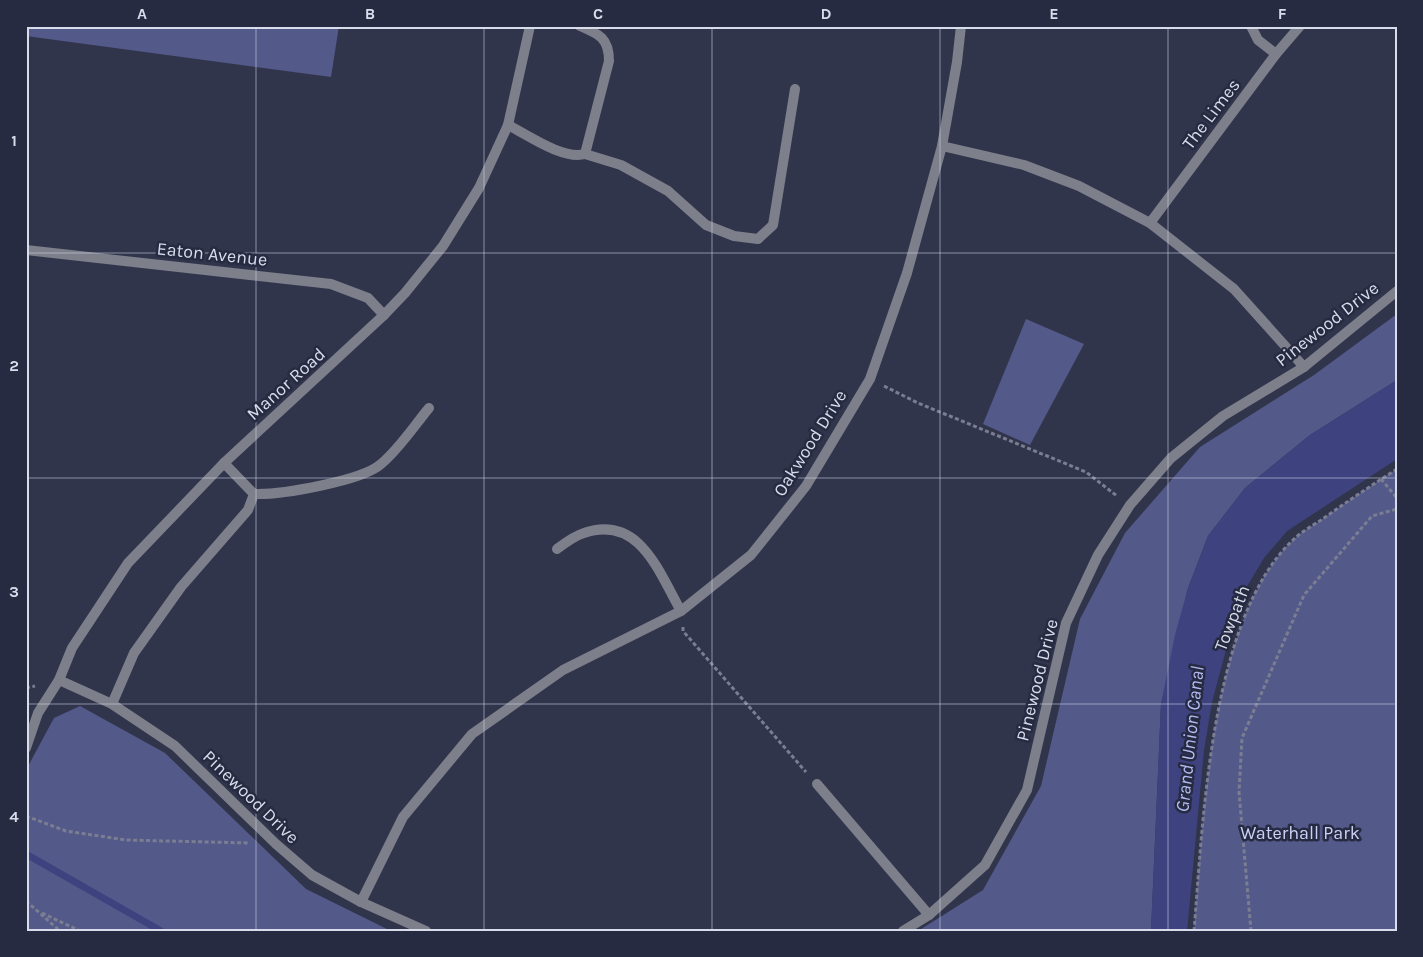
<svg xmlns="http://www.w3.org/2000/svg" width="1423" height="957" font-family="Karla,sans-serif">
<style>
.green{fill:#535989}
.water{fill:#3e4380}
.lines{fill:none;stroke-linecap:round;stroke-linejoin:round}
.stream{stroke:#3e4380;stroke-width:7}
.path{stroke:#7b7e92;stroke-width:3;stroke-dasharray:4 2.5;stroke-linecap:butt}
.service{stroke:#7d7f8b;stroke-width:10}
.minor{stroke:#7d7f8b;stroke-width:10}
.tertiary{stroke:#7d7f8b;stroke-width:10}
.grid{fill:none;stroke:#d9dceb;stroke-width:1;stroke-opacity:0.55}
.labels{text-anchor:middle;stroke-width:5;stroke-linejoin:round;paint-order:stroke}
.street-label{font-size:18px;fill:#d9dceb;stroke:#272b42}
.park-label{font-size:18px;fill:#cad1f6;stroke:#272b42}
.water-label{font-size:19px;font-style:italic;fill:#b3bcf3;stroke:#272b42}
.neatline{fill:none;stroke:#d9dceb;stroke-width:2}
.grid-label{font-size:16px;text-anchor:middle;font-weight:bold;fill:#d9dceb}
</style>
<rect width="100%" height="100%" fill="#31354c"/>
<g class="green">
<polygon points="26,26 339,26 331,77 26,36"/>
<polygon points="1397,314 1397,380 1310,435 1245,488 1208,536 1188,588 1161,704 1151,931 918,931 983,890 1041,786 1080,619 1125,533 1200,447 1314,375"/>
<polygon points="1026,319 1084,344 1030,445 983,424"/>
<path d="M1397,469v462h-203c9,-109 16,-313 99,-391 9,-9 21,-15 31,-22 24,-17 48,-33 73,-49z"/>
<polygon points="80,706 165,753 306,889 391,931 26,931 26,770 54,718"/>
</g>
<polygon class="water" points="1397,380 1397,459 1287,531 1264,558 1240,598 1212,702 1204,750 1187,931 1151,931 1161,704 1175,635 1188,588 1208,536 1245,488 1310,435"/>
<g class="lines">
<polyline class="stream" points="26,854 161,931"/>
<g class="path">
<polyline points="884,386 918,403 1086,472 1117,496"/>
<polyline points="1381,479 1397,498"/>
<polyline points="683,627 683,631 806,772"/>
<polyline points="26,688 35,686"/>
<polyline points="26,816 66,831 126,840 250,843"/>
<polyline points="26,901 60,931"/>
<polyline points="42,913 80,931"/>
<path d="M1194,931c9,-109 16,-313 99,-391 9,-9 21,-15 31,-22 24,-17 48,-33 73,-49"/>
<polyline points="1251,931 1239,792 1242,738 1304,595 1372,516 1397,509"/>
</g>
<g class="service">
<polyline points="1251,26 1258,40 1276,54"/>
<path d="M508,125c20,10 55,35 77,29l24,-93c0,-23 -10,-27 -29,-35"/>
<polyline points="585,154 621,165 668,191 706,225 734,236 758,239 773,225 795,89"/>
<path d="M224,463l30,31c26,1 108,-13 127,-30 18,-15 33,-38 48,-56"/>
<path d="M557,549c8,-6 17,-13 27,-16 56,-19 75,40 97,78"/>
<polyline points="112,704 134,653 181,587 248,510 254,494"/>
</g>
<g class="minor">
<polyline points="942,146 1024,165 1079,186 1150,223 1234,289 1304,367"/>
<polyline points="1150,223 1276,54 1300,26"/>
<polyline points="26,250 331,284 368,298 384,315"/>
<polyline points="59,680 112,704 175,746 276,844 312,875 361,902 426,931"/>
<polyline points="817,784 929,915"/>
<polyline points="361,902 403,817 472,734 563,670 681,611 751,555 806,486 870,379 907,273 942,146 957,62 961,26"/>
<polyline points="903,931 929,915 985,865 1027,790 1066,623 1098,555 1130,505 1171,458 1223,416 1304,367 1397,291"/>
</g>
<polyline class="tertiary" points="26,748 38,713 59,680 72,648 128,563 224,463 384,315 405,293 443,246 479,188 508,125 530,26"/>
</g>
<path class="grid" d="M256,26v905M484,26v905M712,26v905M940,26v905M1168,26v905M26,253h1371M26,478h1371M26,704h1371"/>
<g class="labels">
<g class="street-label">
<text transform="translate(1211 114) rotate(-53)" y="6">The Limes</text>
<text transform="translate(212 254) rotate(6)" y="6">Eaton Avenue</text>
<text transform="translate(1327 324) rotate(-38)" y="6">Pinewood Drive</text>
<text transform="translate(286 384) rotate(-42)" y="6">Manor Road</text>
<text transform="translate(810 443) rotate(-58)" y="6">Oakwood Drive</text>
<text transform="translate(1232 618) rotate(-69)" y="6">Towpath</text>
<text transform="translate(1037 680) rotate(-76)" y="6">Pinewood Drive</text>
<text transform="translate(251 797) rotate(44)" y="6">Pinewood Drive</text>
</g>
<g class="park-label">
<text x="1300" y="839">Waterhall Park</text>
</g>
<g class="water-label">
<text transform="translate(1189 739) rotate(-84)" y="7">Grand Union Canal</text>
</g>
</g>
<rect width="1423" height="957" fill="none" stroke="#272b42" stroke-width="55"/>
<rect x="28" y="28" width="1368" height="902" class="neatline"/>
<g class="grid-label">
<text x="142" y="19">A</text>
<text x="370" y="19">B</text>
<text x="598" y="19">C</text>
<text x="826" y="19">D</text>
<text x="1054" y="19">E</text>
<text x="1282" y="19">F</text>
<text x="14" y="146">1</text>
<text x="14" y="371">2</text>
<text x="14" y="597">3</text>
<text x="14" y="822">4</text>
</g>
</svg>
